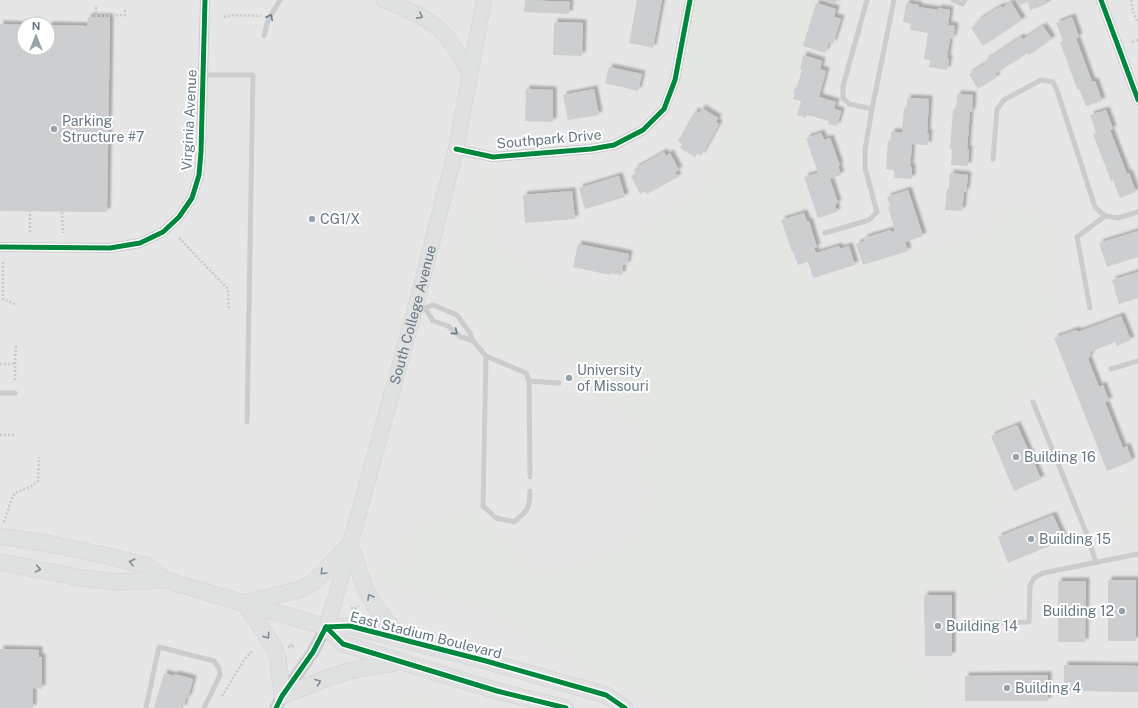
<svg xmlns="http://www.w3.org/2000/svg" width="1138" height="708" font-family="'Public Sans',sans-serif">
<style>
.built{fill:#e5e6e5;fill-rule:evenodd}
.green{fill:#e4e7e1}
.building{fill:#cdcecf;filter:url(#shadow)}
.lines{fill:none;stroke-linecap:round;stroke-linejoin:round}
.secondary-casing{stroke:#d0d1d2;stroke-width:16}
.primary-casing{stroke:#d2d2d2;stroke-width:17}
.path{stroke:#c8c9c9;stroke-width:2.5;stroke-dasharray:2 2;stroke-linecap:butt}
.service{stroke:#cacccd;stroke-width:5}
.minor{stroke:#cacccd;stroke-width:10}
.tertiary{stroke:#cacccd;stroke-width:13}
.secondary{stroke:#dfe0e0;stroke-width:15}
.primary{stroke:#dfe0e0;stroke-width:16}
.cycleway-casing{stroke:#fff;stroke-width:8}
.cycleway{stroke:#00873e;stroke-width:5}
.oneway{stroke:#7d8c96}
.oneway2{stroke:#6a7b87}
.poi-dot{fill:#97a3aa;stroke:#fff;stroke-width:1.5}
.labels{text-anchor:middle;stroke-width:4;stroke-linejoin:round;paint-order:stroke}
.street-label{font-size:14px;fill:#657783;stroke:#fff}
.poi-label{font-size:14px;fill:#657783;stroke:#fff;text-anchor:start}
</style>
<defs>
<filter id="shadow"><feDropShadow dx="3.5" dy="-3.5" stdDeviation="1" flood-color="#0004"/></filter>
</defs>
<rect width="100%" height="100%" fill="#f5f4f3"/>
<path class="built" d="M0,0h1138v708h-1138zM24,24h24v24h-24z"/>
<g class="green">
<path d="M698,0h120l-26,100 6,3 -4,14 14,28 -10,27 11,29 -2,11 -26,7 12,44 10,3 8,15 101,-30 72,-15 20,-34 38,12 15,34 -10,26 13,40 -21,6 -3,30 15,2 10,27 -46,21 -3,23 -24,11 6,14 -10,22 16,28 -6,40 16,45 -15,15h-32l-7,-8h-26l-20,21 -1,48 21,19 4,30h-243l-37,-10 -69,-23 -15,-22 -22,-5 -25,-12 -30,-23 -69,-22c-16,3 -35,-5 -49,-12l-4,-9 5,-7 6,-1 9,5 15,2 -5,-24 16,-21 56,-16 45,39 3,18 24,7 79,-23 27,-59 -17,-8 8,-30 -2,-17 -8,-16 -15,-11 -16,-6 -15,-14 -3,-24 -45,-13 -48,3 -12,-35 -35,-16 34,-132h18l-1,68 65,47 69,-2 14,-55 63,-46 22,-65 -22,-24 -26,-9z"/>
<polygon points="1137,495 1138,495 1138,525 1125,529 1118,507 1138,501"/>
<polygon points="419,691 441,708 400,708 401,699"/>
</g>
<g class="building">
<polygon points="525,0 570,2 569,14 524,12"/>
<polygon points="637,0 662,0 653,48 629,43"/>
<polygon points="824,0 837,0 836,4"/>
<polygon points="1017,0 1046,0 1047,4 1030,10 1028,2 1019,5"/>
<polygon points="1011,2 1022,20 983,46 971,28 978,23 977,21 1001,6 1002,8"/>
<polygon points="816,3 836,9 834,17 841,19 833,44 829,42 825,53 803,46"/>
<polygon points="906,3 919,5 918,7 938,10 938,8 950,10 948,25 955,26 953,39 950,38 947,58 949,59 947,70 929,67 930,60 924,59 928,33 910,30 911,24 903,22"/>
<polygon points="88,17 110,17 107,212 0,211 0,24 24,25 24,48 48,48 48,25 87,26"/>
<polygon points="1072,17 1079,37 1076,38 1092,82 1095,81 1102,101 1086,106 1079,89 1077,89 1060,42 1063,41 1056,23"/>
<polygon points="554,22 583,23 582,56 553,55"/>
<polygon points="1043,26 1052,39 1029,55 1028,53 995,74 997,77 978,89 969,74 986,63 985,61 1021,37 1023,39"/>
<polygon points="803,55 822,61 820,69 826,71 819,97 836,102 834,109 841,111 837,126 828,124 829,121 807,115 806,118 797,115 801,101 793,99 795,93 793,93 795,87 797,88 802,69 800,69"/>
<polygon points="609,67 642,74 638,91 605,83"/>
<polygon points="526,89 553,90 553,122 525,121"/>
<polygon points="594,89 599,115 568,120 563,95"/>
<polygon points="957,94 973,95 972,112 970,112 967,149 969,149 968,166 951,165 952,149 950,149 953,109 956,109"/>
<polygon points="907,98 929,99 927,133 929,133 928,145 912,144 910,167 912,167 912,179 894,178 894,170 886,169 888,141 891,141 891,132 902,132 904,108 907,108"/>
<polygon points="702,108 718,118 716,122 719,124 701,156 697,153 695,157 680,148 682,144 678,141 695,111 699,113"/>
<polygon points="1106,110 1113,129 1110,130 1127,174 1129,173 1136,192 1120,198 1113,180 1111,181 1093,134 1096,133 1090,115"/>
<polygon points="821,133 824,140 830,138 840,166 838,166 841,175 830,179 838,203 835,204 837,212 818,218 804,177 818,173 806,138"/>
<polygon points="664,152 666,156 670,153 679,170 675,172 678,177 647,194 646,191 640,194 631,176 636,173 634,169"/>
<polygon points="950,173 968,175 966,192 964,192 962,211 945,210 947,189 949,189"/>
<polygon points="619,176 625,197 585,209 579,188"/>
<polygon points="908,190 923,236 905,242 908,251 863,265 856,244 864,241 864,238 891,230 891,232 895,231 888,207 890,206 887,197"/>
<polygon points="572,191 575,219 525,223 523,195"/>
<polygon points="804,213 807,222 809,221 817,248 814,248 816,253 839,246 840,249 849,246 855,265 813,278 808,262 798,265 793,251 792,252 781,220"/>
<polygon points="1138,231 1138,257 1107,267 1099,243"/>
<polygon points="578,244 629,254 627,265 623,265 622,275 610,273 610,275 573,267"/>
<polygon points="1138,272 1138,298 1119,304 1112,280"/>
<polygon points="1121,316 1131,340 1117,346 1115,342 1090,352 1091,354 1088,359 1099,387 1103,385 1109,401 1105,402 1123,448 1127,446 1132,461 1107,471 1054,338 1076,330 1078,332"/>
<polygon points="1017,425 1041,479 1014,491 991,436"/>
<polygon points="1053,515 1064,540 1008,563 998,537"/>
<rect x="1108" y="580" width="28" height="61"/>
<polygon points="1058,581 1086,581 1085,642 1058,642"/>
<polygon points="924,595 952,595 952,656 925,656"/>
<polygon points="0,649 39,650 39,657 42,657 42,689 33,688 33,708 0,708"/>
<polygon points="1064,665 1138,666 1138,692 1064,691"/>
<polygon points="164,673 174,676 175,674 193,679 188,698 186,698 183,708 154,708"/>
<polygon points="1048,675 1048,701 965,701 965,676"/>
</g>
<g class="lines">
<g class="secondary-casing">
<g id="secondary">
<path d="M384,0c17,7 36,14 50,25 17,13 26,32 36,50"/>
<path id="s1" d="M326,627l8,-24 81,-294 41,-160 28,-149"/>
</g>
</g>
<g class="primary-casing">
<g id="primary">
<polyline points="0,536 56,545 103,555 148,566 165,580"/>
<polyline points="0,562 81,578 117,582 165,580 326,627 350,626 486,661 606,695 625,708"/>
<polyline points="326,627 343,644 497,691 566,708"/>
<polyline points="402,639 376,608 366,591 350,544 315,581 299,590 245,603 272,644 278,657 282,696 335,675 362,668 402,662"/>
</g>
</g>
<g class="path">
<polyline points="1131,0 1133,11 1138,23"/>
<polyline points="96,7 96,17"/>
<polyline points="96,16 125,15 125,8"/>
<polyline points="224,17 233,15 261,16"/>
<polyline points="1132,42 1138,40"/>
<polyline points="62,212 63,233"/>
<polyline points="30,232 30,211"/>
<polyline points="179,238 228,289 229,309"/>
<polyline points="3,262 3,299 17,305"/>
<polyline points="0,364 15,364"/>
<polyline points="15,380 15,364 16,344"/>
<polyline points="0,435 14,435"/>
<polyline points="4,522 11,501 15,493 32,486 38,481 39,457"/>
<polyline points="351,608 354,609 359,606"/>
<polyline points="291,646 293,642"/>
<polyline points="288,647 291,646 296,647"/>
<polyline points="222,696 244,660 253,650"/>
</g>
<g class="service">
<polyline points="867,0 843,86 843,98 849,104 872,109"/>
<polyline points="953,0 962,4 965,0"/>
<polyline points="264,36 268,20 280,0"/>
<polyline points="203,75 253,75 247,422"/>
<polyline points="993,159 997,109 1004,100 1041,80 1053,82 1057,90 1095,207 1105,216 1118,218 1138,212"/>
<polyline points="825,233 869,220 877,212 865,168 865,150 872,109 894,0"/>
<polyline points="418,306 425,308 433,321 448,326 461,337 472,340 470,333 457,315 433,305 425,308"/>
<polyline points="1090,308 1077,237 1105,216"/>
<polyline points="472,340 486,356"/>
<polyline points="1111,369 1138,361"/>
<polyline points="529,381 559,383"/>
<polyline points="0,393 15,393"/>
<polyline points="1033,402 1088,537 1096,563"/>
<path d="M530,477l-1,-96 -3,-8 -40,-17 -3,150 13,12 18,4c13,-11 16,-12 16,-31"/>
<polyline points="970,623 1029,622 1030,586 1034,578 1043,573 1138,554"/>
<polyline points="146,708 159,647 214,661 219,668 220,675 204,708"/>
</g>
<g class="minor">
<polyline points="1101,0 1138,100"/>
<polyline points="456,149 493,157 591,149 614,145 643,130 664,109 675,80 690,0"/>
<polyline points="0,247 110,248 140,243 163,232 179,217 192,198 199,175 201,152 205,0"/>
</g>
<polyline class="tertiary" points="276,708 282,696 313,652 326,627"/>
<use href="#secondary" class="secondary"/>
<use href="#primary" class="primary"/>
<g class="cycleway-casing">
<g id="cycleway">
<polyline points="1101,0 1138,100"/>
<polyline points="456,149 493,157 591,149 614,145 643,130 664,109 675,80 690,0"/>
<polyline points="0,247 110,248 140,243 163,232 179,217 192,198 199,175 201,152 205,0"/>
<polyline points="326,627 350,626 486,661 606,695 625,708"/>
<polyline points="326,627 343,644 497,691 566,708"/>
<polyline points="276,708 282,696 313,652 326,627"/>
</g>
</g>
<use href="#cycleway" class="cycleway"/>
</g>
<defs><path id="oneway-chevron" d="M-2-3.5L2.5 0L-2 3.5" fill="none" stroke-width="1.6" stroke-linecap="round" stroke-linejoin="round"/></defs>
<g class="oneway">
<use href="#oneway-chevron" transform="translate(420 16) rotate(28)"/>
<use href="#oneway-chevron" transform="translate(132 562) rotate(-166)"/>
<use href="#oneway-chevron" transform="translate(38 569) rotate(12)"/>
<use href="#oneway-chevron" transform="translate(323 572) rotate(134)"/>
<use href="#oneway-chevron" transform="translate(370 597) rotate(-120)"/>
<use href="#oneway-chevron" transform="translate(267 636) rotate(55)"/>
<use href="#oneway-chevron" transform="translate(318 682) rotate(-22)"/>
</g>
<g class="oneway2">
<use href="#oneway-chevron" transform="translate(270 17) rotate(-63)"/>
<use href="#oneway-chevron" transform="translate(455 332) rotate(40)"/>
</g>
<g class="poi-dot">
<circle cx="54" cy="129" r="4"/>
<circle cx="312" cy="219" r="4"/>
<circle cx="569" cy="378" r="4"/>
<circle cx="1016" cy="457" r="4"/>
<circle cx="1031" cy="539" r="4"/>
<circle cx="1122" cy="611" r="4"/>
<circle cx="938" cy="626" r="4"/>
<circle cx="1007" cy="688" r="4"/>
</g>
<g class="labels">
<g class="street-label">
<text transform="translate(189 120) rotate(-87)" y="5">Virginia Avenue</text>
<text transform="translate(549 139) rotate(-5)" y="5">Southpark Drive</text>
<text dy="5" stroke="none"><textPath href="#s1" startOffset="324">South College Avenue</textPath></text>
<text transform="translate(426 635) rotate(14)" y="5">East Stadium Boulevard</text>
</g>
<g class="poi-label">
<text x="62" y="126">Parking<tspan x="62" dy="16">Structure #7</tspan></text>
<text x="320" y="224">CG1/X</text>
<text x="577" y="375">University<tspan x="577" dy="16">of Missouri</tspan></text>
<text x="1024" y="462">Building 16</text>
<text x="1039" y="544">Building 15</text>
<text x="1114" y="616" text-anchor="end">Building 12</text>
<text x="946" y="631">Building 14</text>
<text x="1015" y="693">Building 4</text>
</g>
</g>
<g transform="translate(36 36)"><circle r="19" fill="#ffffff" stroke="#c1c9cd"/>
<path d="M0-3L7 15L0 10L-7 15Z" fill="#97a3aa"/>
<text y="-6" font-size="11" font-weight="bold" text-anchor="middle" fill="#657783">N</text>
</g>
</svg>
